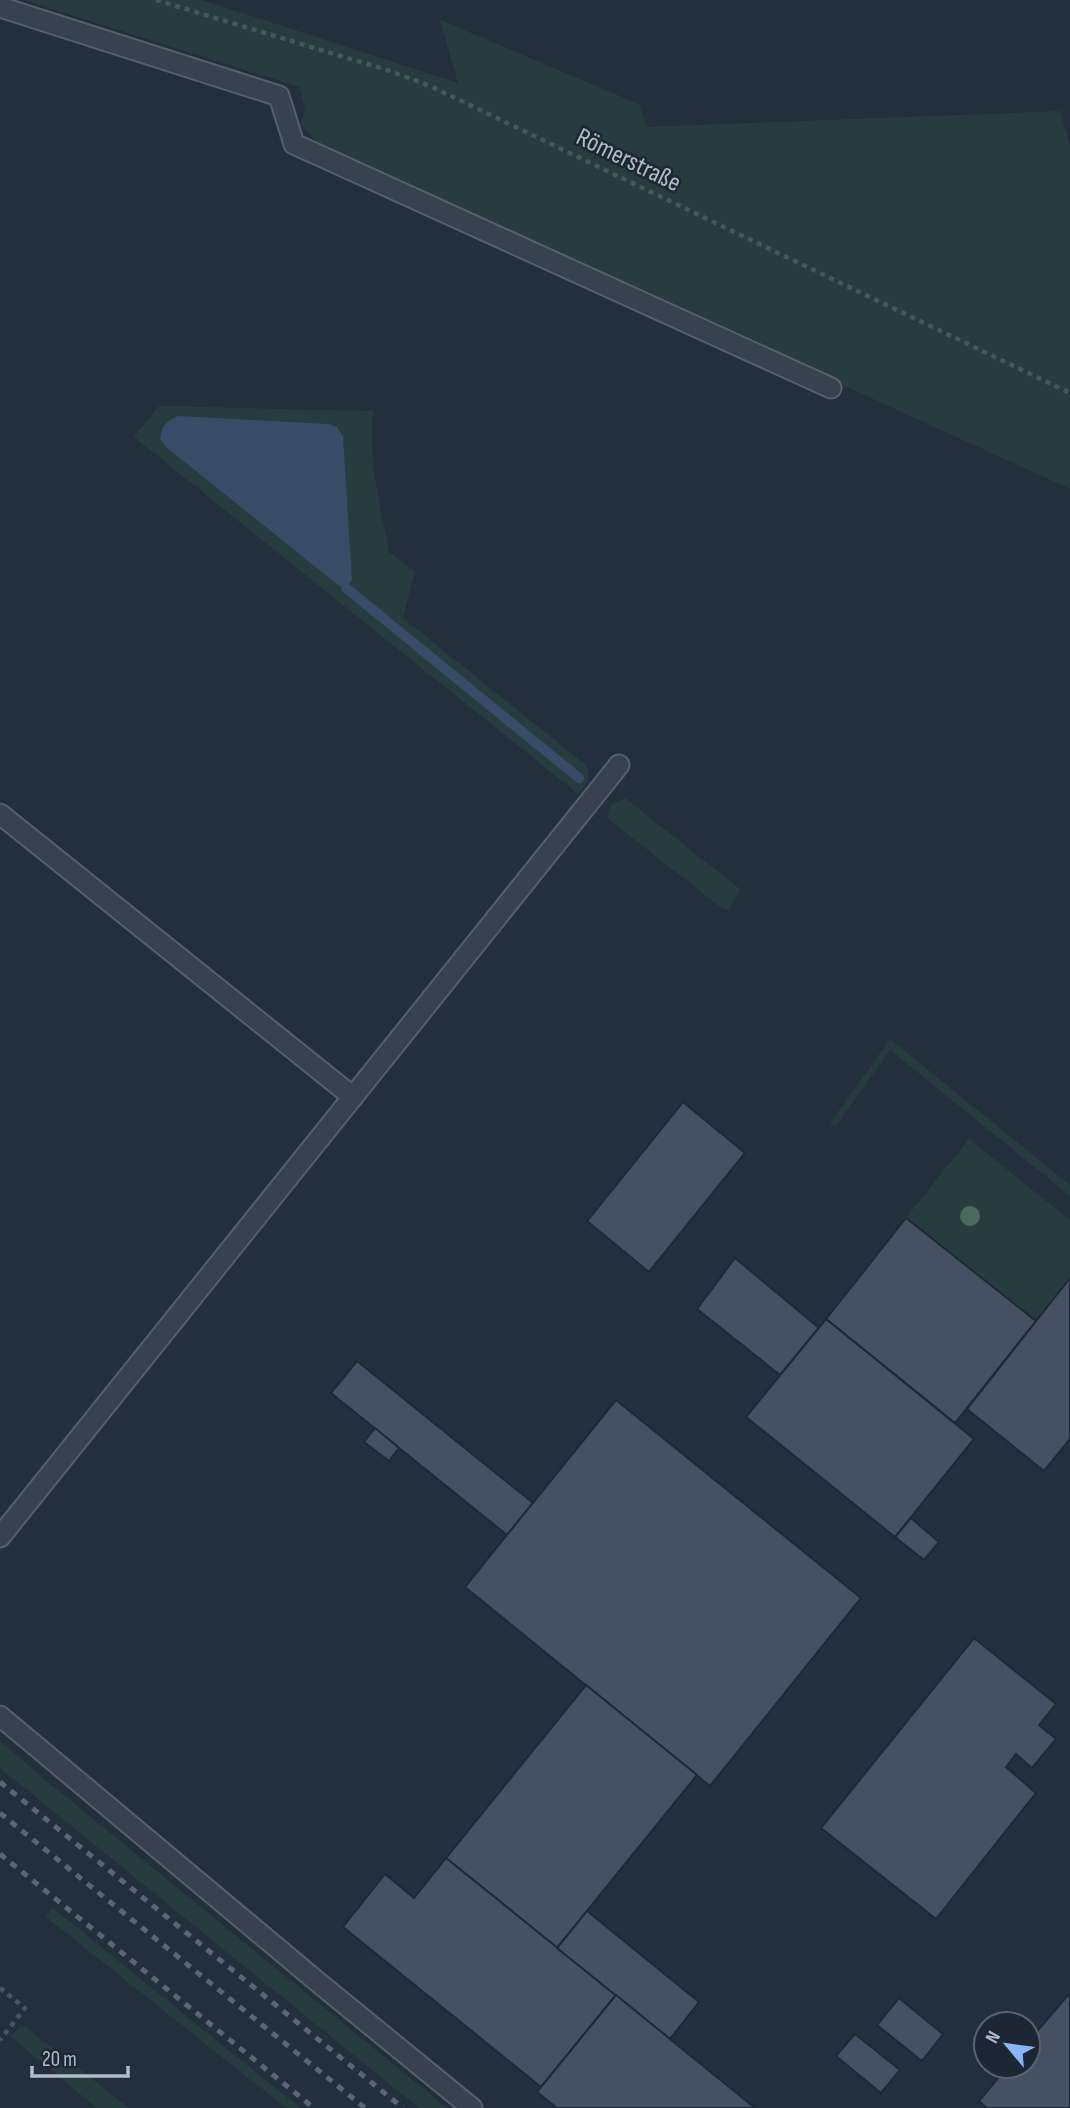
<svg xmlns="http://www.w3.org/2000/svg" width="1070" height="2108" font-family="'Sofia Sans Condensed',sans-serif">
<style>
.green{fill:#263c3f}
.water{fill:#394c67}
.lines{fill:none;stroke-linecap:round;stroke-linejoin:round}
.stream{stroke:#394c67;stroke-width:10}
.building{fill:#455162;stroke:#1f2835;stroke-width:2}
.lane-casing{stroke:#565f6c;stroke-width:23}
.path{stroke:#44595c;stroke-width:4.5;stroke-dasharray:5 5;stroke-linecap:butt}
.lane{stroke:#38414e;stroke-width:19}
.rail{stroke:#5a6575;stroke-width:5;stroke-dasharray:7 7;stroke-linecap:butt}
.tree{fill:#4b6a5d}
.labels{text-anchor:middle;stroke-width:5;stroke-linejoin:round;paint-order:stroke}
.street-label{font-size:26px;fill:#b4bcc9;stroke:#1d2633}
</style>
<rect width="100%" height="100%" fill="#242f3e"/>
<g class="green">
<polygon points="24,0 202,0 458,83 440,20 639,104 647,127 1060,111 1070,145 1070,489 319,145 301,124 305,108 299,87"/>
<path d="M159,406l214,5c-5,49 7,94 16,141l26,19 -12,47 183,147c6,10 0,22 -8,29l-444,-357z"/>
<polygon points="625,798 740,889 730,909 723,909 607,818 610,806"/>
<polygon points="890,1039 1070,1185 1070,1196 890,1050 836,1126 830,1123"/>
<polygon points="969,1139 1070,1220 1070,1278 1036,1321 906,1218"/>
<polygon points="0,1741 38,1774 447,2108 419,2108 0,1768"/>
<polygon points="53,1908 300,2108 286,2108 46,1917"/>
<polygon points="21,2026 26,2027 129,2108 97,2108 10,2036"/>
</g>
<path class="water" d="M178,416l150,8 9,3 6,9 9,144 -6,8 -8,-3 -172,-138 -6,-8c2,-13 6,-18 18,-23z"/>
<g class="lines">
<polyline class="stream" points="346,588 579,778"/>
</g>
<g class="building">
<polygon points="683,1102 745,1153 649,1272 587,1221"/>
<polygon points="906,1218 1036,1321 955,1423 826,1319"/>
<polygon points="735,1258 819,1328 780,1375 697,1309"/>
<polygon points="1070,1278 1070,1439 1044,1471 967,1409"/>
<polygon points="826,1319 974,1439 895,1537 746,1417"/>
<polygon points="357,1361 533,1503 507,1535 331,1393"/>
<polygon points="616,1400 861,1598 710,1786 465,1587"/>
<polygon points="375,1428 399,1448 389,1461 364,1442"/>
<polygon points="911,1518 939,1542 924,1560 895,1537"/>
<polygon points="974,1638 1056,1704 1039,1725 1056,1739 1032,1768 1016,1754 1006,1767 1036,1793 936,1919 821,1828"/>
<polygon points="586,1685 697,1775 557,1948 446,1858"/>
<polygon points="446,1858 616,1995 541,2087 343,1927 385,1874 414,1898"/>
<polygon points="587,1911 699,2002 670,2039 557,1948"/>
<polygon points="616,1995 670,2039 755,2108 557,2108 537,2092"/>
<polygon points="1068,1995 1070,1997 1070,2108 987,2108 979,2101 1008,2066 1028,2066 1028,2042"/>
<polygon points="899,1998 943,2034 922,2061 877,2025"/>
<polygon points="855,2034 900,2070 881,2093 836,2056"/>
</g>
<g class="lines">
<g class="lane-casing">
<g id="lane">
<polyline points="0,7 279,96 294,144 831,388"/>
<polyline points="0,814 353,1097"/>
<polyline points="0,1537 619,765"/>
<polyline points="0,1716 319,1983 472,2108"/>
</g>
</g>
<g class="path">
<polyline points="156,0 387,70 430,86 1070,393"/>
<polyline points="0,1988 25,2008 0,2040"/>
</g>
<use href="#lane" class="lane"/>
<g class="rail">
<polyline points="0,1782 403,2108"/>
<polyline points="0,1813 365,2108"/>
<polyline points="0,1854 314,2108"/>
</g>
</g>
<circle class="tree" cx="970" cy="1216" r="10"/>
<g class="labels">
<g class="street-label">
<text transform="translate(629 159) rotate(26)" y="9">Römerstraße</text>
</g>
</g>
<g transform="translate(1007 2045) rotate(299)"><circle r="33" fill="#1d2633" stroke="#59626f" stroke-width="2"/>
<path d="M0-5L12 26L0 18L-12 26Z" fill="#8ab4f8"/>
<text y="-10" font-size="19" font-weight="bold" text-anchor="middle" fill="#b4bcc9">N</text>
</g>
<path d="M32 2066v10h96v-10" fill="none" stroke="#b4bcc9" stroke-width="3.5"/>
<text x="42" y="2066" font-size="21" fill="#b4bcc9" stroke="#1d2633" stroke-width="5" paint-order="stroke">20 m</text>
</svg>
